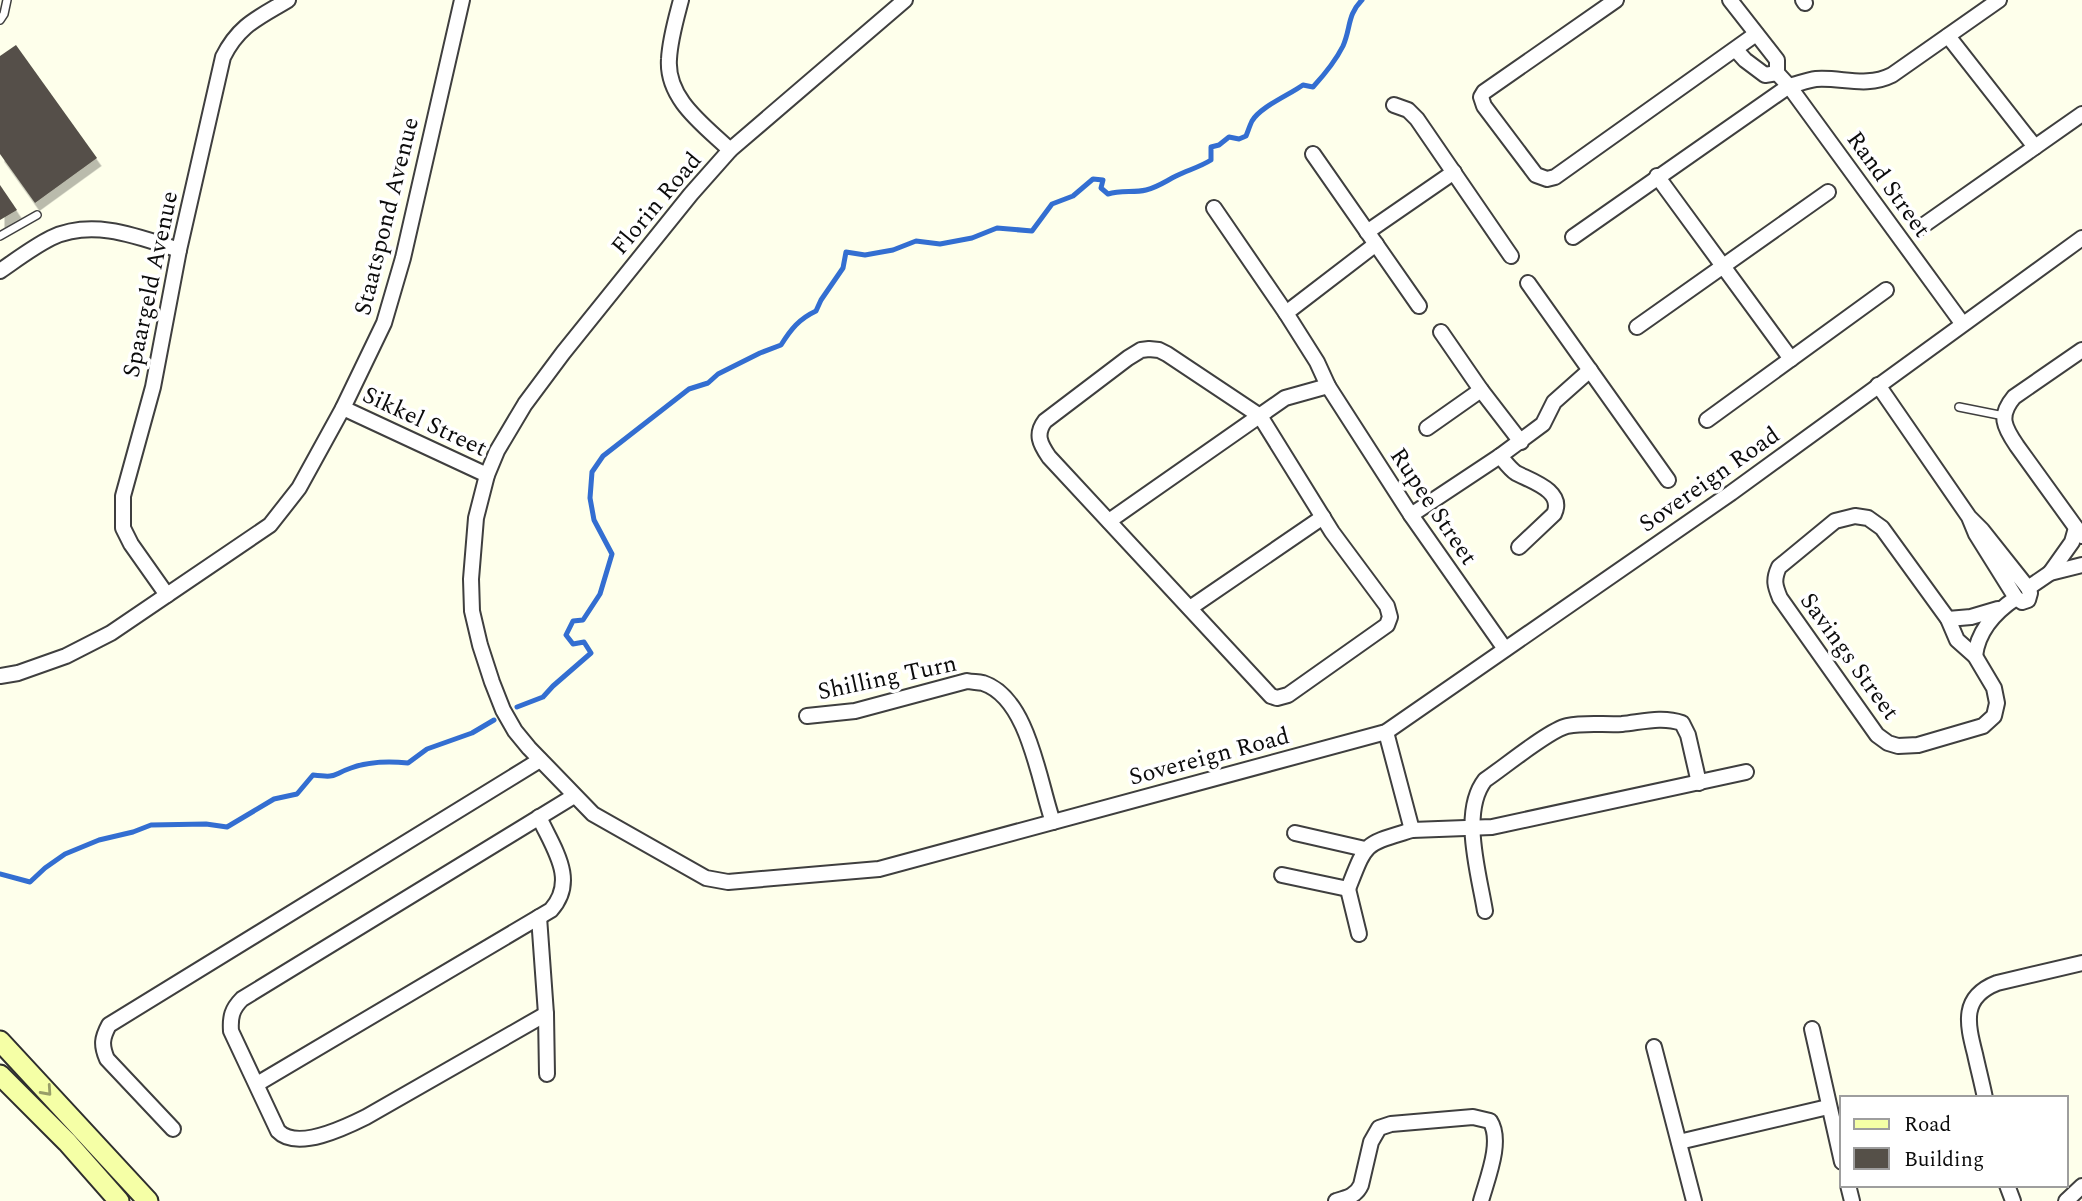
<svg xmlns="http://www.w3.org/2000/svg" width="2082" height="1201" font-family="Spectral,serif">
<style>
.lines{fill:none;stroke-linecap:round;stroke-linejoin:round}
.stream{stroke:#336ed1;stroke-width:5}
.building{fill:#555048;filter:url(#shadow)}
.service-casing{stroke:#3f3f3f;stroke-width:10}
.minor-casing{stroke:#3f3f3f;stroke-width:18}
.secondary-casing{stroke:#2e2e2e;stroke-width:23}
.service{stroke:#fff;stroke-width:7}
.minor{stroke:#fff;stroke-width:14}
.secondary{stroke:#f5ffa6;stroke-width:19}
.oneway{stroke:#989e68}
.labels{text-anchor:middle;stroke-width:7;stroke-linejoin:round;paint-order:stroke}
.street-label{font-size:24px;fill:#0c0c0c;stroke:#fff}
</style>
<defs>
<filter id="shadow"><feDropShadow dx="4.5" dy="8" stdDeviation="0" flood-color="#0004"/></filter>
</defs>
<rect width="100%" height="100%" fill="#feffeb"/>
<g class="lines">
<g class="stream">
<path d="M517,707l26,-10 10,-11 38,-33 -7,-11 -11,2 -7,-9 7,-14 10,-1 17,-26 12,-40 -18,-34 -4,-22 2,-26 11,-16 86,-67 19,-6 10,-9 42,-21 21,-8c10,-16 18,-26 35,-34l5,-11 22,-32 3,-16 19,3 28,-5 23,-9 24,3 32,-6 25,-10 35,3 20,-27 21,-8 20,-17 10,1 -2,8 7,6c13,-4 26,-1 38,-4 12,-3 20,-9 30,-14 12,-6 24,-9 35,-16v-13l8,-2 10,-8 10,2 7,-3c2,-5 4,-11 6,-15 8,-14 37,-26 51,-36l10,2c11,-12 22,-25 30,-41 8,-18 4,-31 19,-46"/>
<path d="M0,874l30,8 15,-14 20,-14 34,-14 34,-8 18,-7 55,-1 21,3 47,-28 23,-5 16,-19c25,3 18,0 38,-7 19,-7 38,-7 57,-5l19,-14 45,-16 22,-13"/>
</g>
</g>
<g class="building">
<polygon points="16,45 97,158 35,203 0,154 0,56"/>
<polygon points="0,185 17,210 0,220"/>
</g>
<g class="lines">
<g class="service-casing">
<g id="service">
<polyline points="0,20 4,14 7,0"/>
<polyline points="0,236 37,215"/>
<polyline points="1959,407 2004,416"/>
</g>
</g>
<g class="minor-casing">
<g id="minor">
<path d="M681,0c-5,19 -11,39 -12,59 -3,40 35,66 61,91"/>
<polyline points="905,0 730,150 691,194 563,353 525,404 497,451 487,475 476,518 471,579 472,611 480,645 492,682 503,710 515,731 529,748 593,814 706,878 728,882 879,869 1386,732 1731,493 2082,238"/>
<polyline points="1616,0 1484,92 1481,97 1484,106 1536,175 1547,179 1555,177 1756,34"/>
<polyline points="1730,0 1777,60 1777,73"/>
<polyline points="1803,0 1805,3"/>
<polyline points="1948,36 2035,147"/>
<polyline points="1736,50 1745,60 1765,75 1777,73"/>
<polyline points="1777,73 1789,86 1962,323"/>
<polyline points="1394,105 1408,110 1417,119 1511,256"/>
<polyline points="1313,154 1419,306"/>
<polyline points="1657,176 1791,359"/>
<polyline points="1214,208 1286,313 1317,362 1328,386 1411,515 1505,649"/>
<polyline points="1921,227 2082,114"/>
<polyline points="1367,232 1454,172"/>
<path d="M1573,237l216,-151c9,-2 18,-6 27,-7 26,-2 50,9 76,-4l107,-75"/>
<path d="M0,271c16,-11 33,-24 51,-33 42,-20 88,-1 128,12"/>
<polyline points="1528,283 1668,480"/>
<polyline points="1286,313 1376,244"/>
<polyline points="1637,327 1828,192"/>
<polyline points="1441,332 1481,390 1521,442"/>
<path d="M1149,349l10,1 8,4 93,62 72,116 55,74 3,11 -3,8 -99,70 -11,3 -6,-2 -222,-239c-9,-13 -14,-23 -4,-36l83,-63 13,-8z"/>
<path d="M2082,350l-68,47c-16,19 -10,30 3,49l65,90"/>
<polyline points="1878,385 1969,517 1976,534 2016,598 2022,602 2028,600 2030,593 2028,588 1982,530 1969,517"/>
<polyline points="343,408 487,475"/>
<polyline points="1707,420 1886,290"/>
<polyline points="1427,428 1481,390"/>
<path d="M1500,456c5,6 10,13 16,17 15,8 49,18 38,41l-35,33"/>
<polyline points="1411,515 1500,456 1543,424 1554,402 1590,370"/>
<path d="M1855,516l13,2 14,10 66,91 9,21 18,16 19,32 3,15 -3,13 -11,10 -65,19 -20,1 -10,-3 -11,-8 -97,-137c-5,-12 -7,-18 -1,-31l56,-46z"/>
<polyline points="1109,521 1285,398 1328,386"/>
<polyline points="2050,573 2072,542 2076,528"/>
<polyline points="2028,588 2050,573 2082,565"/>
<path d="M167,595l-36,-51 -8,-16v-32l30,-109 26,-137 44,-193c16,-32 35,-39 65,-57"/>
<polyline points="1190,608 1323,517"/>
<polyline points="1948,619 1971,617 1998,609"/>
<path d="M1975,656c3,-26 20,-44 41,-58"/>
<polyline points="0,676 18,673 66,656 111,633 270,525 299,488 343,408 384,323 403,258 462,0"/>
<path d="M807,716l48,-5 112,-30c5,1 11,1 16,2 46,15 56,100 70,139"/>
<polyline points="1386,732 1412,830 1492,827 1746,772"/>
<polyline points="1295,833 1365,849"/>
<path d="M1282,875l66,14c19,-48 15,-44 64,-59"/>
<polyline points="1348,889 1359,934"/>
<path d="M1485,911c-6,-37 -25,-99 0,-131 18,-12 64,-50 82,-54 19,-4 37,-1 55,-2 20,-2 40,-8 60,-1l6,12 11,48"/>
<polyline points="539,917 546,1014 547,1074"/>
<path d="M546,1014l-180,103c-20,10 -69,34 -88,14l-47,-100c-1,-14 1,-22 11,-32l332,-203"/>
<polyline points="1812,1029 1842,1162"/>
<polyline points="1654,1047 1694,1201"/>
<path d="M257,1084l294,-174c27,-30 2,-62 -12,-93"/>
<path d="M1985,1098c-3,-15 -7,-30 -10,-44 -8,-31 -14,-57 22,-71l85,-20"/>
<path d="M173,1129l-66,-70c-6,-14 -5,-21 2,-34l431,-265"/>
<polyline points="1679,1142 1828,1107"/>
<polyline points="1848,1185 1852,1201"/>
<polyline points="2007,1185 2013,1201"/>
<path d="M1336,1201c11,-3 20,-5 25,-16l10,-43 8,-14 12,-4 82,-7 17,4c13,20 -3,58 -9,80"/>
<polyline points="2066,1201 2082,1186"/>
</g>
</g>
<g class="secondary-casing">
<g id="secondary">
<polyline points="0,1041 148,1201"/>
<polyline points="0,1075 67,1142 119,1201"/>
</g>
</g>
<use href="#service" class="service"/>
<use href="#minor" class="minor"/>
<use href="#secondary" class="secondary"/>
</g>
<defs><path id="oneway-chevron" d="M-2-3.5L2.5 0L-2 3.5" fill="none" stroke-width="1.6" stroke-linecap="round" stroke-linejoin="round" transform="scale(1.75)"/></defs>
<use class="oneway" href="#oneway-chevron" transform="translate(47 1091) rotate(48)"/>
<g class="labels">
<g class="street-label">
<text transform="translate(1889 184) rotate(54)" y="8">Rand Street</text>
<text transform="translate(656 203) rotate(-50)" y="8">Florin Road</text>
<text transform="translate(386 216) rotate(-76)" y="8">Staatspond Avenue</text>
<text transform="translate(150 284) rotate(-78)" y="8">Spaargeld Avenue</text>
<text transform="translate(425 421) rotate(25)" y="8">Sikkel Street</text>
<text transform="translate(1709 479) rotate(-35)" y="8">Sovereign Road</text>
<text transform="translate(1434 506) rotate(56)" y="8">Rupee Street</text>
<text transform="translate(1850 656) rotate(54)" y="8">Savings Street</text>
<text transform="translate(887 677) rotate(-12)" y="8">Shilling Turn</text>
<text transform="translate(1209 756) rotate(-15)" y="8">Sovereign Road</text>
</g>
</g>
<rect x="1840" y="1096" width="228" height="91" fill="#ffffff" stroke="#9e9e9e" stroke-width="2"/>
<rect x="1854" y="1119" width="35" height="10" fill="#f5ffa6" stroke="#9e9e9e" stroke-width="2"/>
<text x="1904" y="1131" font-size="21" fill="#0c0c0c">Road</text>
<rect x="1854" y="1148" width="35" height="21" fill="#555048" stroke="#9e9e9e" stroke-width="2"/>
<text x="1904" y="1166" font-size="21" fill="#0c0c0c">Building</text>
</svg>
